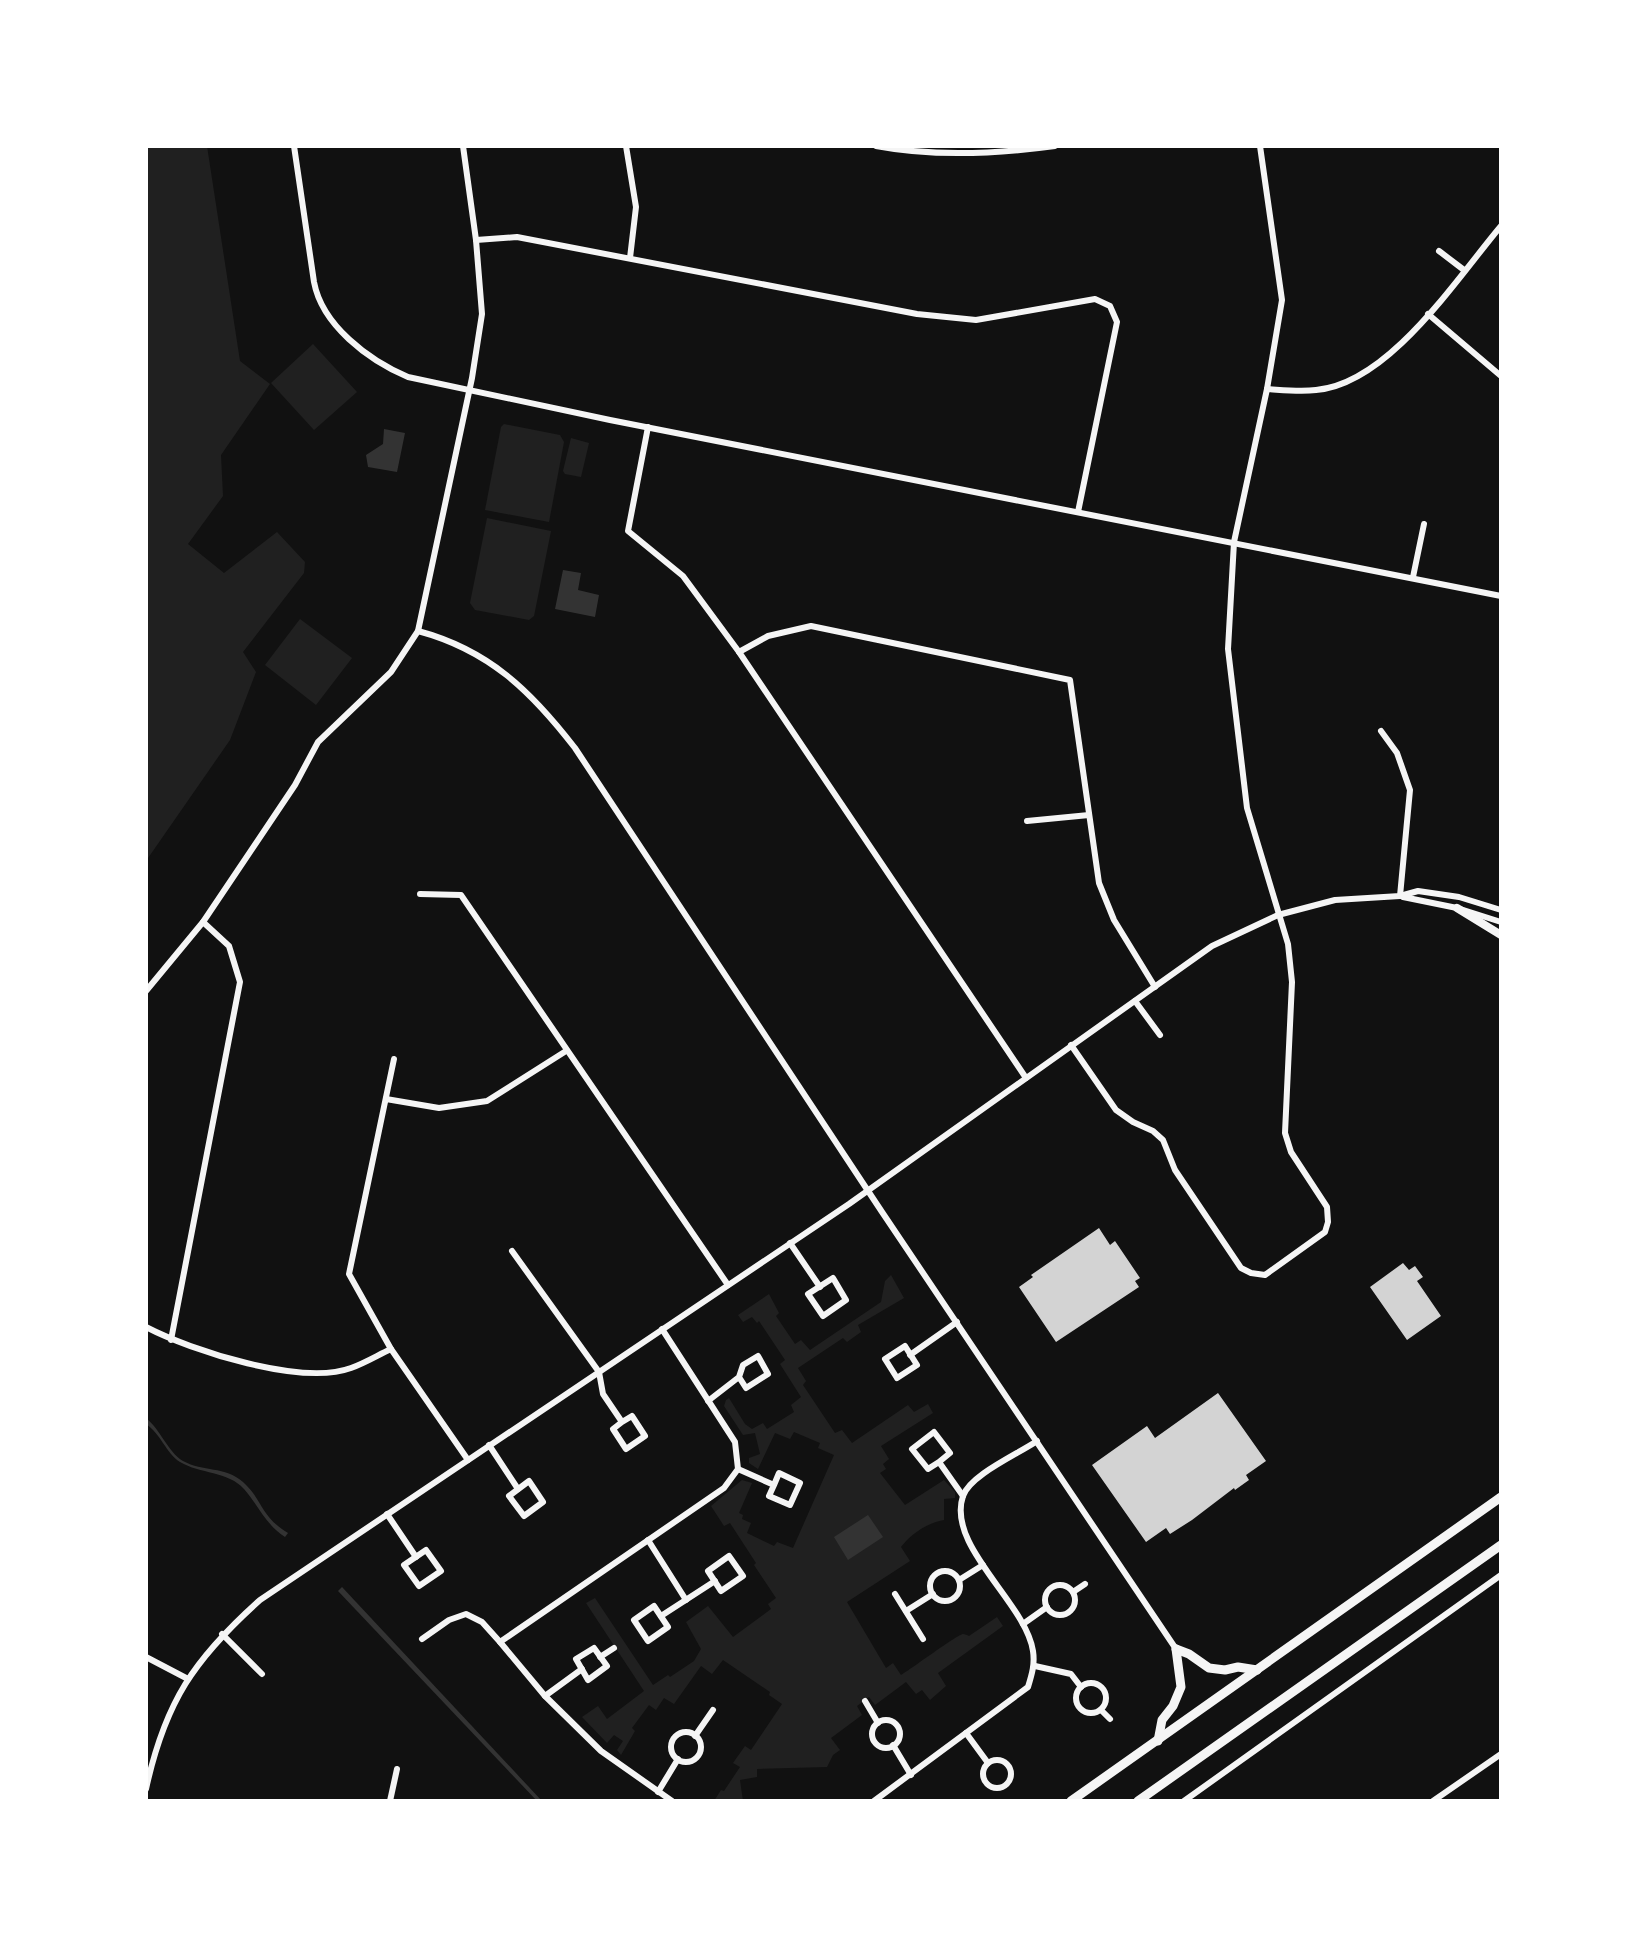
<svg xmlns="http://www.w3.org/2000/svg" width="1647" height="1947" font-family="Jost,sans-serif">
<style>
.green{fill:#202020}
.water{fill:#333}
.building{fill:#d3d3d3}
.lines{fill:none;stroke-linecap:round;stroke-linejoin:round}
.minor{stroke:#f5f5f5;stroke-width:6}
.secondary{stroke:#f5f5f5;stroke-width:8}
.primary{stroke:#f5f5f5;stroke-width:9}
</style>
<rect width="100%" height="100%" fill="#111"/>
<g class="green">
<polygon points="146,146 207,146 240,361 270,384 221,455 223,496 188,544 224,573 277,532 305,562 304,573 243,652 256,672 230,740 146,861"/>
<polygon points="313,344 357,392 314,430 271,383"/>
<polygon points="504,424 560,435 564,442 549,522 485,510 501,427"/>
<polygon points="571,438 589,443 581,477 565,474 563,471"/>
<polygon points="487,518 551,531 534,616 529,620 475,610 470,603"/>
<polygon points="300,619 352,658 316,705 265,665"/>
<path d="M891,1275l13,23 -46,27 3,7 -14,10 -4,-4 -45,30 8,13 -3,4 32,48 7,-3 10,13 56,-38 6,7 14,-8 5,9 -52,33 8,13 -6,5 3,5 -6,4 25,32 39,-25 11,12v6l-11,1v21c-17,3 -33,14 -43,27l9,14 -63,41 39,66 7,-5 8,12c9,-5 57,-41 62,-41 2,0 4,1 6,2l28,-19 6,9 -65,47 8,13 -16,14 -8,-10 -6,4 -10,-12 -31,23 -6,-8 -12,9 5,9 -31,23 9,12 -7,5 -6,12 -70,2v8l-17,3 3,21h-29l7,-11 3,1 16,-24 -7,-4 12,-17 6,4 31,-46 -13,-9 1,-3 -47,-32 -11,14 -11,-8 -27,38 -10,-6 -8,12 -7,-5 -17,23 3,3 -14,24 -4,-5 6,-9 -9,-6 -7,8 -25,-26 16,-11 9,13 37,-28 -58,-88 9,-5 58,87 15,-10 2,2 24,-16 7,-12 -15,-27 22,-16 25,31 38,-28 -3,-5 8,-6 -22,-33 2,-2 -26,-40 -6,3 -13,-20 31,-26 10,3 -13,30 4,2 -1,4 9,4 -4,10 27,13 3,-4 16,6 41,-93 -16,-7 2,-5 -26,-11 -4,7 -15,-6 -17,36 -9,-6v-5l11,-4 -5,-21 -12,2 -19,-29 2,-6 3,-2 16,26 7,5 11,-6 4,6 27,-17 -3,-7 10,-8 -21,-33 5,-4 -26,-39 -2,2 -5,-6 -9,5 -5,-7 31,-21 10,19 -3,3 19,28 6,-4 9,10 71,-48 4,-21z"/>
</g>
<g class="water">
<polygon points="384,429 405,433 397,472 368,467 366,455 383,444"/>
<polygon points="563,570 581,573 578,590 599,595 595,617 555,609"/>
<path d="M146,1418c14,11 22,34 37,43 20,11 42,5 60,21 20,18 17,34 45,51l-3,4c-20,-13 -26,-31 -41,-48 -16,-18 -44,-15 -64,-27 -14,-9 -19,-28 -34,-38z"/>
<polygon points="868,1515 883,1537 848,1560 834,1537"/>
<polygon points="342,1587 542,1801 537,1801 338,1591"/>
</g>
<g class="building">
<polygon points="1099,1228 1110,1245 1115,1241 1140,1278 1135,1281 1139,1287 1056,1342 1019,1287 1033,1277 1031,1275"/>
<polygon points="1403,1263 1409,1270 1415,1266 1423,1277 1417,1281 1441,1316 1407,1340 1370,1287"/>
<polygon points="1218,1393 1266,1461 1246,1475 1249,1480 1235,1490 1234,1488 1192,1520 1170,1534 1166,1528 1146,1542 1092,1465 1147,1426 1155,1438"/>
</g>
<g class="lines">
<g class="minor">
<path d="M294,146l20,136c8,43 54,78 94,95l202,43 891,176"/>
<polyline points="626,146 636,207 630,258"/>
<path d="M876,146c58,11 120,8 179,0"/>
<polyline points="476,240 517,237 917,314 976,320 1095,299 1110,306 1117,322 1078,512"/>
<polyline points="1439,251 1464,270"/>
<polyline points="1428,314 1501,376"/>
<path d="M1267,389c16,1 33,3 49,1 73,-6 141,-112 185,-164"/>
<polyline points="648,427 628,531 683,576 739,652 1026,1078"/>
<polyline points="1413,577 1424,524"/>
<path d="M418,631c71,19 113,60 157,117l307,464 294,437"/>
<polyline points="739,652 768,636 811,626 1070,680 1099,883 1114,920 1155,987"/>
<polyline points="1381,731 1397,753 1410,790 1400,896"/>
<polyline points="1027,821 1089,815"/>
<polyline points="420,894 461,895 728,1285"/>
<polyline points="1403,897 1457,908 1501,922"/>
<polyline points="146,991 203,922 295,785 318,742 391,672 418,631 472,378 482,314 476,240 463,146"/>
<polyline points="1135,1001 1160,1035"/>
<polyline points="1071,1045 1116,1110 1133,1122 1153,1131 1163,1140 1175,1170 1241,1268 1251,1273 1265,1275 1325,1232 1328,1222 1327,1207 1291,1152 1285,1133 1292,982 1288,944 1247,808 1228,649 1234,542 1267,389 1282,300 1260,146"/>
<polyline points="394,1059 349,1274 391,1349 468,1460"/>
<polyline points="386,1099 439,1108 487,1101 566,1051"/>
<polyline points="790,1243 820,1287"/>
<polyline points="512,1251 599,1372 603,1394 622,1422 632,1416 645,1436 626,1449 613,1429 622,1422"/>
<polygon points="833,1278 846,1300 823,1316 808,1294"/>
<path d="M146,1327c46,24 156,59 205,41 14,-5 27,-13 40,-19"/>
<polyline points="662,1329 735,1442 738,1469 724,1488 500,1642 545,1696 601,1751 672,1801"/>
<polyline points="171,1340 240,982 229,946 203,922"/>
<polygon points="905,1346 917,1365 897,1378 885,1359"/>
<polyline points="910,1355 957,1322"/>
<polyline points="708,1401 739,1377 743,1365 758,1356 768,1374 746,1388 739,1377"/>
<polyline points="489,1445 518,1489"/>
<polyline points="939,1462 950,1453 934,1432 912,1449 928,1469 939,1462 963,1496"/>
<polyline points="738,1469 774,1485 769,1496 790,1505 800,1483 779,1473 774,1485"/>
<polygon points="529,1481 543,1502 524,1516 509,1496"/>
<polyline points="387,1514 416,1557"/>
<polyline points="648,1540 686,1600"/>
<polygon points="426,1550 441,1571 419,1586 404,1565"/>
<polygon points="729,1556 743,1576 721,1591 708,1571"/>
<circle cx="945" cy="1586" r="15"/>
<polyline points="959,1580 983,1565"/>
<circle cx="1060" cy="1600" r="15"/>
<polyline points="1073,1592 1085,1584"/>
<polyline points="895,1594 923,1639"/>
<polygon points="654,1606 668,1627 648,1641 634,1620"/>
<polyline points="906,1611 933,1594"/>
<polyline points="661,1616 715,1581"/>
<polyline points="1023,1624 1047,1607"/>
<polyline points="222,1634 262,1674"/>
<polyline points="422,1639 449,1620 466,1614 482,1622 500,1642"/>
<polygon points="594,1648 607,1666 588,1680 576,1659"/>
<polyline points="146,1657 188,1679"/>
<polyline points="600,1657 614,1648"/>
<polyline points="1035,1666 1071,1674 1081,1687"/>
<circle cx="1091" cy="1698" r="15"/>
<polyline points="545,1696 582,1669"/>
<polyline points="865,1701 878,1723"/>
<polyline points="1101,1710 1110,1719"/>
<circle cx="886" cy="1734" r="14"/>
<circle cx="686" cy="1747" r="15"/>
<polyline points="966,1733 988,1763"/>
<polyline points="695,1736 713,1710"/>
<polyline points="893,1745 911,1775"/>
<circle cx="997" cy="1774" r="14"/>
<path d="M146,1789c19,-87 48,-130 114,-189l589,-396 363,-258 66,-31 57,-15 65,-4 18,-5 41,6 42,13"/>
<polyline points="658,1792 678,1759"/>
<polyline points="390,1801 397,1769"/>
<path d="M874,1801l154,-114c4,-13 7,-23 5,-36 -7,-48 -87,-105 -70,-155 7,-21 55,-42 74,-55"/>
<polyline points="1184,1801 1501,1575"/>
<polyline points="1433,1801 1501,1754"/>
</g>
<polyline class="secondary" points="1457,908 1501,935"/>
<g class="primary">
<polyline points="1176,1649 1189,1654 1209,1668 1225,1670 1238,1667 1257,1670"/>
<polyline points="1158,1741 1162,1720 1173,1706 1181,1687 1176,1649"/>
<polyline points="1071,1801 1501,1497"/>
<polyline points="1138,1801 1501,1545"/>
</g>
</g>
<rect width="1647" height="1947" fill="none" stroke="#ffffff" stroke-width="296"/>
</svg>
